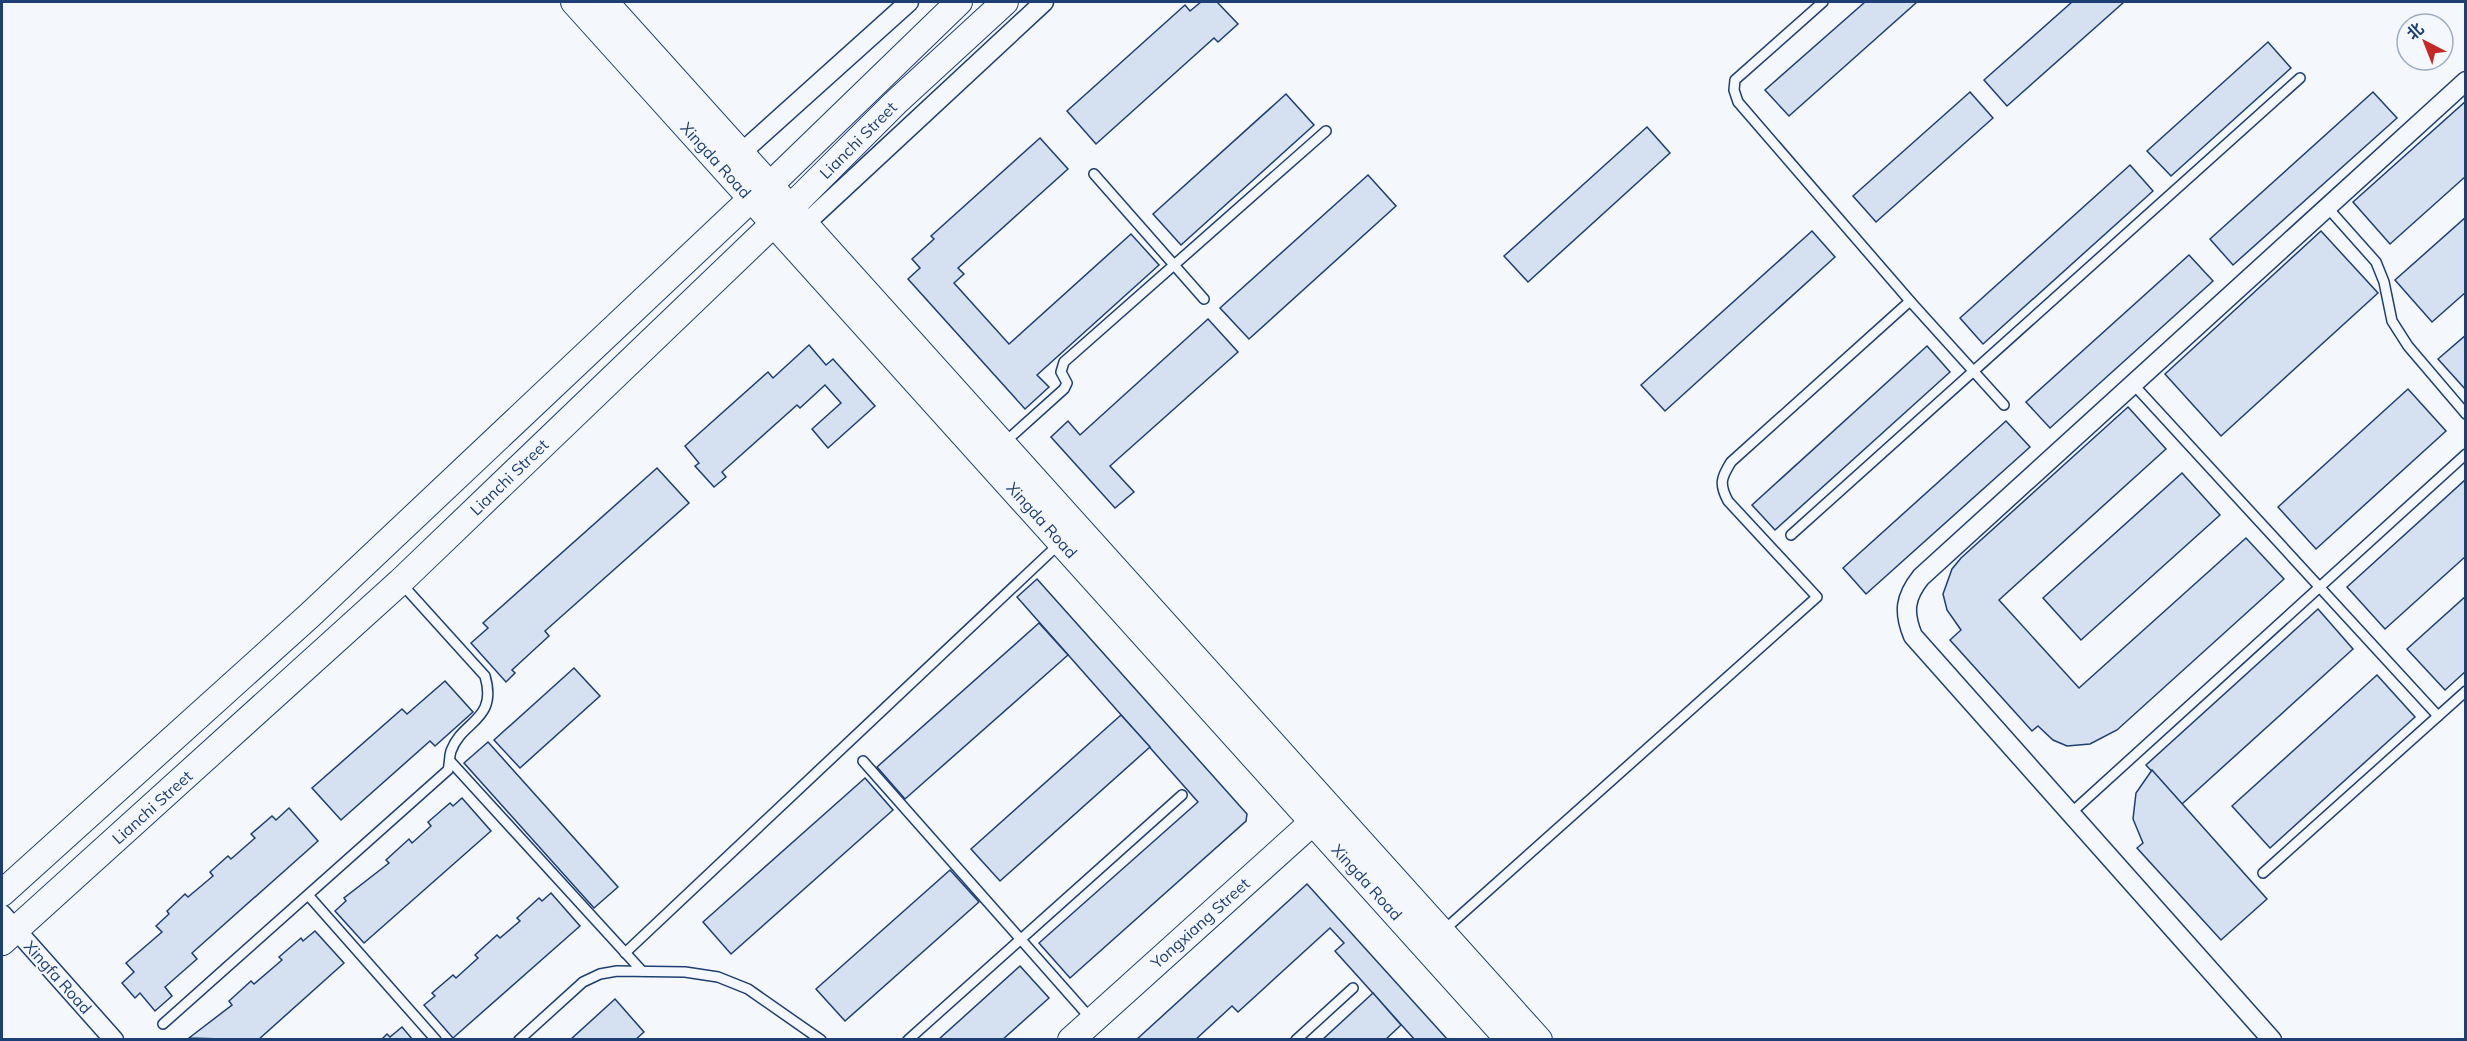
<svg xmlns="http://www.w3.org/2000/svg" width="2467" height="1041" font-family="Mulish,'Noto Sans SC',sans-serif">
<style>
.building{fill:#d5e0f0;stroke:#1d3f73;stroke-width:1.5}
.lines{fill:none;stroke-linecap:round;stroke-linejoin:round}
.lane-casing{stroke:#1d3f73;stroke-width:12}
.street-casing{stroke:#1d3f73;stroke-width:21}
.secondary-casing{stroke:#1d3f73;stroke-width:28}
.lane{stroke:#f4f7fb;stroke-width:9}
.street{stroke:#f4f7fb;stroke-width:18}
.secondary{stroke:#f4f7fb;stroke-width:26}
.labels{text-anchor:middle;stroke-width:4.5;stroke-linejoin:round;paint-order:stroke}
.street-label{font-size:16px;fill:#1d3f73;stroke:#f4f7fb}
</style>
<rect width="100%" height="100%" fill="#f4f7fb"/>
<g class="building">
<polygon points="1201,2 1217,2 1238,24 1218,42 1214,38 1096,144 1067,111 1185,5 1190,11"/>
<polygon points="1865,2 1917,2 1789,116 1765,90"/>
<polygon points="2072,2 2124,2 2007,106 1984,80"/>
<polygon points="2268,42 2291,68 2171,176 2147,151"/>
<polygon points="1970,92 1993,118 1876,222 1853,196"/>
<polygon points="2373,92 2397,118 2233,265 2210,239"/>
<polygon points="1286,94 1314,125 1181,245 1153,214"/>
<polygon points="2466,101 2466,176 2390,244 2353,202"/>
<polygon points="1647,127 1670,153 1528,282 1504,256"/>
<polygon points="1040,138 1068,169 958,268 964,274 954,283 1009,344 1131,234 1159,265 1037,375 1049,387 1025,409 908,279 920,268 912,259 934,239 931,236"/>
<polygon points="2130,165 2153,191 1983,344 1960,318"/>
<polygon points="1368,175 1396,206 1249,339 1220,308"/>
<polygon points="2466,217 2466,292 2432,322 2395,280"/>
<polygon points="1812,231 1835,257 1665,411 1641,385"/>
<polygon points="2321,231 2378,293 2221,436 2165,374"/>
<polygon points="2189,255 2213,281 2050,428 2026,402"/>
<polygon points="1208,319 1238,352 1110,466 1134,492 1115,508 1051,437 1068,421 1080,435"/>
<polygon points="2466,335 2466,390 2438,359"/>
<polygon points="809,345 826,365 833,359 875,406 828,448 812,429 841,403 825,385 800,408 797,405 722,472 726,477 714,487 695,466 699,463 685,446 768,372 773,378"/>
<polygon points="1927,346 1950,372 1775,530 1752,505"/>
<polygon points="2408,389 2446,431 2316,549 2278,507"/>
<polygon points="2128,407 2166,449 1999,600 2079,688 2246,538 2284,579 2117,730 2090,744 2067,746 2053,740 2038,726 2032,731 1950,640 1961,630 1947,610 1943,594 1952,569 1961,558"/>
<polygon points="2006,421 2030,447 1866,594 1843,568"/>
<polygon points="657,468 689,503 545,631 549,636 512,670 515,673 506,682 471,643 488,628 483,623"/>
<polygon points="2182,473 2220,515 2081,640 2043,598"/>
<polygon points="2465,480 2466,556 2385,629 2347,587"/>
<polygon points="1037,579 1247,814 1246,821 1070,978 1039,943 1198,802 1017,597"/>
<polygon points="2466,596 2466,671 2445,690 2407,649"/>
<polygon points="2318,609 2353,649 2182,804 2146,765"/>
<polygon points="1039,623 1068,655 905,799 877,767"/>
<polygon points="574,668 600,696 520,768 494,740"/>
<polygon points="2377,675 2415,717 2270,848 2232,806"/>
<polygon points="445,681 473,712 435,746 430,741 341,820 312,788 402,709 407,714"/>
<polygon points="1121,715 1150,747 1000,881 971,849"/>
<polygon points="488,742 618,887 594,908 464,763"/>
<polygon points="2152,770 2267,899 2221,940 2137,848 2143,843 2133,819 2136,793"/>
<polygon points="865,778 893,810 731,954 703,922"/>
<polygon points="462,798 491,831 364,943 335,911 346,901 344,898 389,863 386,860 409,839 412,843 431,826 428,822 450,803 453,806"/>
<polygon points="289,808 318,841 192,953 197,959 165,987 172,996 155,1011 140,993 135,998 122,983 134,972 126,963 162,932 156,926 169,914 167,911 185,894 188,897 213,876 210,872 228,856 231,859 255,838 251,834 272,816 276,820"/>
<polygon points="950,870 979,902 845,1021 816,989"/>
<polygon points="1307,884 1448,1040 1415,1040 1335,951 1344,943 1330,928 1238,1012 1232,1006 1195,1040 1136,1040"/>
<polygon points="551,893 580,926 453,1038 424,1005 435,996 432,993 453,975 456,978 478,958 475,955 497,935 500,938 520,921 517,918 539,898 542,901"/>
<polygon points="315,931 344,963 258,1040 189,1038 232,1005 229,1001 251,981 254,984 282,960 279,957 301,938 303,941"/>
<polygon points="1020,966 1049,998 1002,1040 938,1040"/>
<polygon points="1373,993 1401,1025 1385,1040 1322,1040"/>
<polygon points="615,999 644,1032 635,1040 570,1040"/>
<polygon points="402,1027 413,1040 381,1040 387,1034 390,1037"/>
</g>
<g class="lines">
<g class="lane-casing">
<g id="lane">
<polyline points="1823,2 1735,80 1734,90 1738,102 1910,301"/>
<polyline points="1094,174 1204,299"/>
<polyline points="2327,207 2376,262 2384,282 2392,321 2408,346 2466,414"/>
<polyline points="2133,384 2438,716"/>
<polyline points="1005,442 1064,389 1067,383 1061,372 1064,362 1326,131"/>
<polyline points="1791,535 2300,78"/>
<polyline points="863,761 1092,1020"/>
<polyline points="451,762 642,971"/>
<polyline points="2071,813 2466,454"/>
<polyline points="2263,873 2466,691"/>
<polyline points="308,895 436,1040"/>
<path d="M1444,930l373,-333 -89,-96c-9,-17 -7,-23 3,-39l179,-161 94,104"/>
<polyline points="625,953 1060,543"/>
<path d="M163,1024l285,-254c2,-7 1,-13 3,-19 11,-31 47,-30 34,-75l-85,-94"/>
<polyline points="519,1040 583,982 600,974 617,971 685,972 718,977 748,989 821,1040"/>
<polyline points="908,1040 1182,795"/>
<polyline points="1296,1040 1353,988"/>
</g>
</g>
<g class="street-casing">
<g id="street">
<polyline points="741,153 909,2"/>
<polyline points="805,224 1044,2"/>
<polyline points="2,914 114,1040"/>
<path d="M2272,1040l-359,-404c-10,-24 -8,-39 8,-59l545,-496"/>
</g>
</g>
<g class="secondary-casing">
<g id="secondary">
<polyline points="574,2 1509,1040"/>
<polyline points="605,2 1539,1040"/>
<polyline points="2,893 310,615 751,199 770,185 959,2"/>
<polyline points="2,942 400,582 790,208 895,103 1005,2"/>
<polyline points="1071,1040 1325,811"/>
</g>
</g>
<use href="#lane" class="lane"/>
<use href="#street" class="street"/>
<use href="#secondary" class="secondary"/>
</g>
<g class="labels">
<g class="street-label">
<text transform="translate(858 140) rotate(-45)" y="6">Lianchi Street</text>
<text transform="translate(716 160) rotate(48)" y="6">Xingda Road</text>
<text transform="translate(509 477) rotate(-44)" y="6">Lianchi Street</text>
<text transform="translate(1042 520) rotate(48)" y="6">Xingda Road</text>
<text transform="translate(152 807) rotate(-42)" y="6">Lianchi Street</text>
<text transform="translate(1367 882) rotate(48)" y="6">Xingda Road</text>
<text transform="translate(1200 923) rotate(-42)" y="6">Yongxiang Street</text>
<text transform="translate(58 977) rotate(48)" y="6">Xingfa Road</text>
</g>
</g>
<rect width="2467" height="1041" fill="none" stroke="#1d3f73" stroke-width="6"/>
<g transform="translate(2425 42) rotate(318)"><circle r="28" fill="#f4f7fb" stroke="#9eadc5" stroke-width="1.5"/>
<path d="M0-4.5L10 22L0 15L-10 22Z" fill="#c62828"/>
<text y="-9" font-size="16" font-weight="bold" text-anchor="middle" fill="#1d3f73">北</text>
</g>
</svg>
